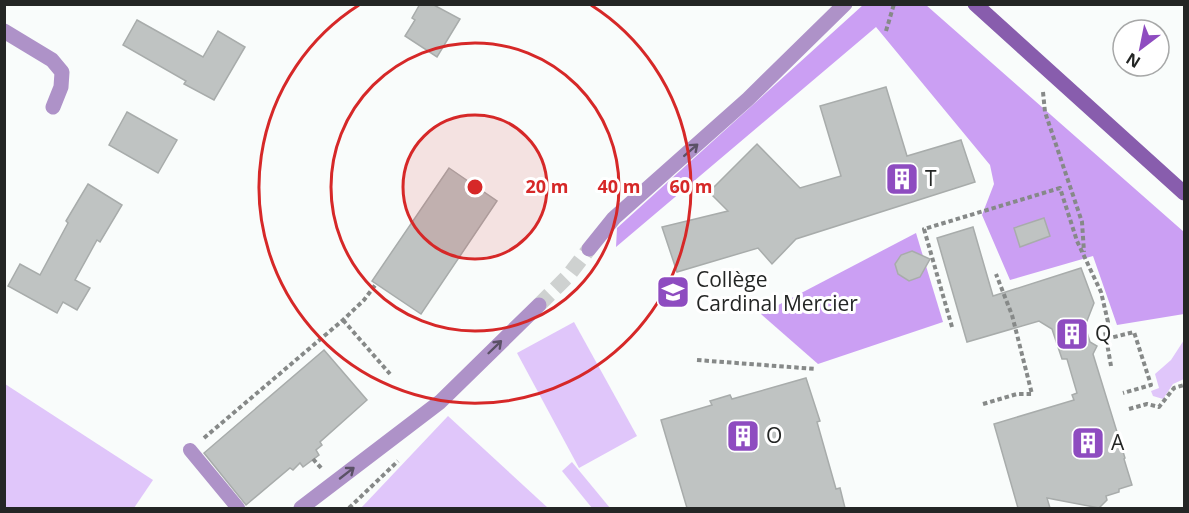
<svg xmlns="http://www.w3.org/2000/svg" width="1189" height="513" font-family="'Open Sans',sans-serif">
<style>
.green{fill:#e0c6fa}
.forest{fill:#cb9ff3}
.building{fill:#bfc3c2;stroke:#a8acab;stroke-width:1.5}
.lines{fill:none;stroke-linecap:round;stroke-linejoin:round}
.minor-tunnel{stroke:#ced1d0;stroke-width:15;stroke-dasharray:15 8;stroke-linecap:butt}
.path{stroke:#868988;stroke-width:4;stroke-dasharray:4.5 3;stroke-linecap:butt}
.service{stroke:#ae92c8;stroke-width:14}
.minor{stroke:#ae92c8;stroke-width:15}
.secondary{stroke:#885dad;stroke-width:15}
.oneway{stroke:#5b5166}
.ring{fill:none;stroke:#d62828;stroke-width:3}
.labels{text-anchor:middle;stroke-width:6;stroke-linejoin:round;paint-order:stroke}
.poi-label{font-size:21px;fill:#242625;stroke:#fff;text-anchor:start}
.centre{fill:#d62828;stroke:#fff;stroke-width:3}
.ring-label{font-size:18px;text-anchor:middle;font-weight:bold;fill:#d62828;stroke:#fff;stroke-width:6;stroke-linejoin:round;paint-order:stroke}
</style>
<rect width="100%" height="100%" fill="#f9fcfb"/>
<g class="green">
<polygon points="574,322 637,436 579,468 517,353"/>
<polygon points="1184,340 1184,379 1173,384 1163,399 1153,396 1151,391 1159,388 1155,374 1171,360"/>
<polygon points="5,384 153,480 134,508 5,508"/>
<polygon points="448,416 548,508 361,508"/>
<polygon points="572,462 610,508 592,508 562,471"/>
</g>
<g class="forest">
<polygon points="863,5 926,5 1184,232 1184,314 1117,325 1093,256 1010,280 982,215 994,184 990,165 876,27 616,247 617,228"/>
<polygon points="916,233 943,322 818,364 761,314"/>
</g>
<g class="building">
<polygon points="420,4 432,4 460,19 437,57 405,36 415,20 412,18"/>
<polygon points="137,20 203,57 218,31 245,47 214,100 184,84 186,81 123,45"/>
<polygon points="886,87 907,156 961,140 975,182 796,239 772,264 758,248 677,272 662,227 728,211 709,192 757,144 800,188 841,176 820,106"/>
<polygon points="127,112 177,140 158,173 109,145"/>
<polygon points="449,168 497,201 421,314 372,281"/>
<polygon points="88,184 122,205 100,242 97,240 75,280 90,288 77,310 63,302 57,313 8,286 20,264 40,275 68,223 66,221"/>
<polygon points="1044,218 1050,236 1020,247 1014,228"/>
<polygon points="973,227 993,296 1081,268 1094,303 1085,326 1090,342 1097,346 1093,354 1125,458 1124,459 1132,485 1119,489 1119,492 1106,496 1107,500 1099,508 1047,498 1050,508 1018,508 994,424 1074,400 1072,395 1077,393 1067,359 1062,359 1052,329 1039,321 967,342 937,238"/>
<polygon points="912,251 930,259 920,277 909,281 898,274 895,264 901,255"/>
<polygon points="324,350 367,400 320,442 322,445 316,450 319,455 303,467 300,463 293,470 290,468 246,505 204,453"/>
<polygon points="806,378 820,421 817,422 836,489 840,488 845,508 687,508 661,420 712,405 710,401 730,395 732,399"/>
</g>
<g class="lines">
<polyline class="minor-tunnel" points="539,305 568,276 589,249"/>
<g class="path">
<polyline points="886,31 894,4"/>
<polyline points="1043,92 1045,112 1082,222 1084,252"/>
<polyline points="343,320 390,374"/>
<polyline points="952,327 924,229 1060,188 1077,241 1101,292 1108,322 1105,332 1111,366"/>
<polyline points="1106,339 1134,332 1151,385 1123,393"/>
<polyline points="697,360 816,369"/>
<polyline points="983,404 1017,394 1032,394 1012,315 996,274"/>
<polyline points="1129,409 1147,404 1159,407 1174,388 1184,385"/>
<polyline points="204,438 343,320 364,300 376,284"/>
<polyline points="313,459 323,470"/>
<polyline points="349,508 398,461"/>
</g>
<polyline class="service" points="190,450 238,508"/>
<g class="minor">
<polyline points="4,31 52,60 62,72 61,87 53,107"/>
<polyline points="589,249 614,218 748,99 845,4"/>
<polyline points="301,508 440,402 539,305"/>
</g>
<polyline class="secondary" points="975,4 1184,193"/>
</g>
<defs><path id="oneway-shaft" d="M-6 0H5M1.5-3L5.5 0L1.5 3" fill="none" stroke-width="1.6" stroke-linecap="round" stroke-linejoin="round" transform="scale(1.5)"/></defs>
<g class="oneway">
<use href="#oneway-shaft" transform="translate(691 150) rotate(-41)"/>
<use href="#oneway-shaft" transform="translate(495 347) rotate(-44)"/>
<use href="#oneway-shaft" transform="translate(347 473) rotate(-38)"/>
</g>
<circle cx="475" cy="187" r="72" fill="#d62828" fill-opacity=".12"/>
<g class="ring">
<circle cx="475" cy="187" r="72"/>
<circle cx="475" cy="187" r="144"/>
<path d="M591 5A216 216 0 1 1 359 5"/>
</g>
<defs>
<g id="building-square" transform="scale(1.725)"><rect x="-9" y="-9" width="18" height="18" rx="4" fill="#8e4cc0" stroke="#fff"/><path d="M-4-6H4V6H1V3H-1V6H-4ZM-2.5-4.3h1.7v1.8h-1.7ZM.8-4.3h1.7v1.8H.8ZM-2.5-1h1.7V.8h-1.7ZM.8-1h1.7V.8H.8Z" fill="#fff"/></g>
<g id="school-square" transform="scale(1.725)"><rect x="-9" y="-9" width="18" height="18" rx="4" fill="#8e4cc0" stroke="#fff"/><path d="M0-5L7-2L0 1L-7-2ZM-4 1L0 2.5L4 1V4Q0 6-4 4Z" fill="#fff"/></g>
</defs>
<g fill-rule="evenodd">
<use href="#building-square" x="902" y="179"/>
<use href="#school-square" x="673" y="292"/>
<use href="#building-square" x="1072" y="334"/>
<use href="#building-square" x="743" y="436"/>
<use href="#building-square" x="1088" y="443"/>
</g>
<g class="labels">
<g class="poi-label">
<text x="925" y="186">T</text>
<text x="696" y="287">Collège<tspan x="696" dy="24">Cardinal Mercier</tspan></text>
<text x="1095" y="341">Q</text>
<text x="766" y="443">O</text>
<text x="1111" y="450">A</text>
</g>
</g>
<circle cx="475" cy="187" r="9" class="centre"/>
<g class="ring-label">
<text x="547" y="193">20 m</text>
<text x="619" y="193">40 m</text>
<text x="691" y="193">60 m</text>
</g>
<rect width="1189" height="513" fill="none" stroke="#242625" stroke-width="12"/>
<g transform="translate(1141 48) rotate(212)"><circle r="28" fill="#ffffff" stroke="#a7a8a8" stroke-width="1.5"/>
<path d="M0-4.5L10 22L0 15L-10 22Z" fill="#8e4cc0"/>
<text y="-9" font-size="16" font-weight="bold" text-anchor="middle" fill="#242625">N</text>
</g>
</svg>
